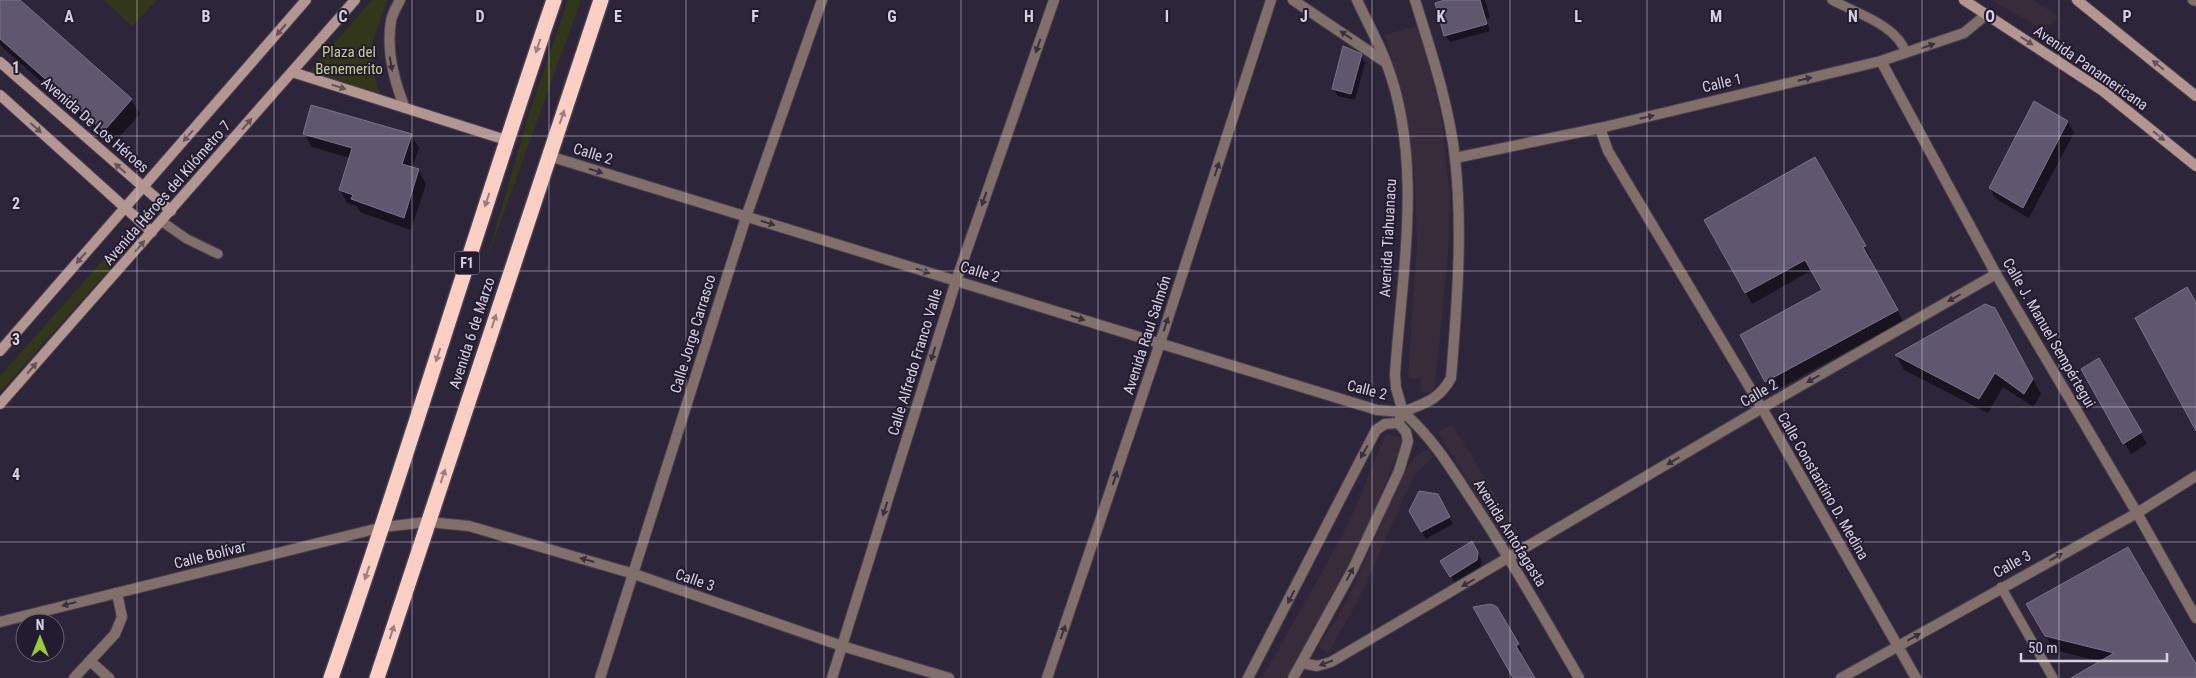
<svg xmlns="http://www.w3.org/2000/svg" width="2196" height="678" font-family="'Roboto Condensed',sans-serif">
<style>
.commercial{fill:#382c3a}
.green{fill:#33371a}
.shadow{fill:#0007}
.building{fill:#60576f;stroke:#7b728b}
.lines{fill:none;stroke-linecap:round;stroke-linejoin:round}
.lane-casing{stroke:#484154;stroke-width:11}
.street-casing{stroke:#484154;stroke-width:12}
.secondary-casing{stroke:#484154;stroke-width:12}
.highway-casing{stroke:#484154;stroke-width:18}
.lane{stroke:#816f6a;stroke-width:9}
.street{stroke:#816f6a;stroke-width:10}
.secondary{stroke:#b3968f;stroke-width:10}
.highway{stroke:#fccfc4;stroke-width:15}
.oneway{fill:#64525a}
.oneway2{fill:#3a303e}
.oneway3{fill:#9a7e81}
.grid{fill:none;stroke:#d6d1df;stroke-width:1;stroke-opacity:0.55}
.labels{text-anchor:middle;stroke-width:4;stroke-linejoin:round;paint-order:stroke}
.shield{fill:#231b2f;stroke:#a09aaa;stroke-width:1}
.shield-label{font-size:14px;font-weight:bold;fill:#d6d1df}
.park-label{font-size:15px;fill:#c2ce8f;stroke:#231b2f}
.street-label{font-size:15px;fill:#d6d1df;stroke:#231b2f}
.grid-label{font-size:16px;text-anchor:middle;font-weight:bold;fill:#d6d1df;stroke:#231b2f;stroke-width:4;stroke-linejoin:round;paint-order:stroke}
</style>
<rect width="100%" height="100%" fill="#2d253a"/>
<g class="commercial">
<polygon points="1992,0 2033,0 2058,16 2051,26 2046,23 2044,26 2039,23 2037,26"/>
<polygon points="1419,25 1441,115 1450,198 1448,256 1434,394 1420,392 1421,380 1408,377 1417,243 1415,182 1405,104 1385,35"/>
<polygon points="1452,424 1520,536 1506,544 1438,432"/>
<polygon points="1386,433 1404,439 1358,548 1286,678 1262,678 1340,540 1355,509"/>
<polygon points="1428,449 1433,457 1416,473 1410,484 1360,597 1328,653 1318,647 1336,620 1351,592 1405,470 1417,455"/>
</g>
<g class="green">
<polygon points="104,0 157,0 132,26"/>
<polygon points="372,0 387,0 373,40 371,70 381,95 310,71"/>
<polygon points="568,0 581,0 486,262 529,114"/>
<polygon points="131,229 139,236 0,392 0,376"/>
</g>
<g class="shadow">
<polygon points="0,0 18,0 131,100 140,114 112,145 0,45"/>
<polygon points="1450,0 1485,0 1490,18 1486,18 1490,31 1450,42 1445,35"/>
<polygon points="1361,55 1365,63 1355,100 1338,96 1333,88"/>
<polygon points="2035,103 2068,122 2074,133 2029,218 1996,199 1990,188"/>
<polygon points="304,134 411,135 419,148 412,168 419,171 426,184 411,230 360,212 357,206 347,203 340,190 350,158 312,147"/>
<polygon points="1815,158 1871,258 1869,259 1903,321 1773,392 1766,381 1824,290 1812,270 1752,304 1705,220"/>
<polygon points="2003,324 2041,394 2033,407 2003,387 1988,413 1904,370 1896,355"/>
<polygon points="2099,360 2147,444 2131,454 2082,370"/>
<polygon points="1437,495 1453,524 1426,539 1411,511"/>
<polygon points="1471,543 1482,561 1480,568 1455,583 1442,561"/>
<polygon points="2028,605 2196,668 2196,678 2074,678 2102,662 2054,650"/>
<polygon points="1496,608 1522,651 1519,653 1533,678 1507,678 1513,675"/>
</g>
<g class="building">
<polygon points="0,0 20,0 132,99 104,131 0,39"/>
<polygon points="1445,0 1480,0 1487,24 1444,36 1435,3"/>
<polygon points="1343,46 1362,54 1351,94 1332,89"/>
<polygon points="2034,101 2068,121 2023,208 1989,188"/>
<polygon points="311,105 412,134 402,164 419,169 404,218 351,199 353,195 339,190 352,148 303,134"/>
<polygon points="1815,157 1866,246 1863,247 1898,310 1765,382 1740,335 1822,290 1805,260 1745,293 1704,220"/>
<polygon points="2187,287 2196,302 2196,431 2135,318"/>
<polygon points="1985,304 1995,308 2033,379 2024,394 1995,373 1979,399 1895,355"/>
<polygon points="2099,358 2142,432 2123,444 2081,369"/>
<polygon points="1419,491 1438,494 1450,517 1421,532 1409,511"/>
<polygon points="1472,541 1478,552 1477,560 1450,577 1440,561"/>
<polygon points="2128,547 2196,664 2196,678 2071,678 2114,653 2045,636 2026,604"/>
<polygon points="1491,604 1497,607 1519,644 1516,646 1535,678 1513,678 1473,607"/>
</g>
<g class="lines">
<g class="lane-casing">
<g id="lane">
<path d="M1832,0c24,13 65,25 74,53"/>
<polyline points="161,221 187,239 218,254"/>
<polyline points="2001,587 2053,678"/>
</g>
</g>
<g class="street-casing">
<g id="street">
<path d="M400,0c-3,6 -8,14 -9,21 -5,30 3,60 14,87"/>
<polyline points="1293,0 1385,62"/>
<path d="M1357,0c9,20 21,41 29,62 38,98 16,210 9,312l1,14 7,24 -5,11"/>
<polyline points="2193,0 2196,1"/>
<polyline points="1881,61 1996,274 2137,513 2196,618"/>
<polyline points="1600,128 1608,151 1762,408 1916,678"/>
<polyline points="549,156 1377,410 1403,412"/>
<polyline points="1455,158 1600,128 1881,61 1964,33 1987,14"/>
<path d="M1403,412c22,-9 36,-12 48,-34 6,-73 12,-148 4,-220 -6,-53 -24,-107 -40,-158"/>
<path d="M1403,412c30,26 49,58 70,90 38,57 72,117 106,176"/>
<polyline points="0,622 383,527 428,522 469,526 634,574 842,646 949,678"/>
<polyline points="90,661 109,678"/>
<polyline points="1302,663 1317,666 1331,662 1762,408 1996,274"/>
<polyline points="74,678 115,634 122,617 117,593"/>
<polyline points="600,678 746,217 822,0"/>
<polyline points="832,678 956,281 1054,0"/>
<polyline points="1047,678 1160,343 1271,0"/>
<polyline points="1248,678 1376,430 1385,424 1398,423"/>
<polyline points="1293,678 1353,569 1399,471 1408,441 1406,432 1398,423"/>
<polyline points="1841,678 2137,513 2196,476"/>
</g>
</g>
<g class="secondary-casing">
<g id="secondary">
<polyline points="1964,0 2103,91 2196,166"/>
<polyline points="2077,0 2196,96"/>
<polyline points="0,62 171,211"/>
<polyline points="292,72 506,140"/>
<polyline points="0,95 152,232"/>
<polyline points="0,351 306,0"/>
<polyline points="0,404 355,0"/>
</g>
</g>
<g class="highway-casing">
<g id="highway">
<path d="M331,678c78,-225 146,-453 223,-678"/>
<polyline points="377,678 601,0"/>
</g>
</g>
<use href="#lane" class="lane"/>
<use href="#street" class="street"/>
<use href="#secondary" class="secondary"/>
<use href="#highway" class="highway"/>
</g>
<defs><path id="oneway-solid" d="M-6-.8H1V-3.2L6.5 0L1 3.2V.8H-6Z" transform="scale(1.25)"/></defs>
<g class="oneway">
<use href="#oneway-solid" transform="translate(281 30) rotate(130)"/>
<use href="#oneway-solid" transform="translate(2027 41) rotate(34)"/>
<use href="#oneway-solid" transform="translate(2158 65) rotate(-141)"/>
<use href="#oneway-solid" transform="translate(339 87) rotate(18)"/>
<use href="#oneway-solid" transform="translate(247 124) rotate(-49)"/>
<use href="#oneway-solid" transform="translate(36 128) rotate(42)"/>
<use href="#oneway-solid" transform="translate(188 136) rotate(131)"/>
<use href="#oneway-solid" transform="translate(2159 136) rotate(39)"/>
<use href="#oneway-solid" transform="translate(120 168) rotate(-139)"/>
<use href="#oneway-solid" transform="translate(140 246) rotate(-49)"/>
<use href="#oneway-solid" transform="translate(81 258) rotate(131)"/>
<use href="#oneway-solid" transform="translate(32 368) rotate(-49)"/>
</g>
<g class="oneway2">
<use href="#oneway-solid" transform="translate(1346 35) rotate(-146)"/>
<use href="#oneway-solid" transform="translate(1038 46) rotate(109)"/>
<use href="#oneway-solid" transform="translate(1928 46) rotate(-19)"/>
<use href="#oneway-solid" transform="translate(391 64) rotate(80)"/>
<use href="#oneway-solid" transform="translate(1805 79) rotate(-13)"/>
<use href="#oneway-solid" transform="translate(1647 117) rotate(-13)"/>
<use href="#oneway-solid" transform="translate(1217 169) rotate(-72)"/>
<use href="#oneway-solid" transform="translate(596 171) rotate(17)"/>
<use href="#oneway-solid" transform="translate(984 199) rotate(109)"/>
<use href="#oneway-solid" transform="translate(768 223) rotate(17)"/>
<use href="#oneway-solid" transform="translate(923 271) rotate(17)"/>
<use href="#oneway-solid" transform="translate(1954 298) rotate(150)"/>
<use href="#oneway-solid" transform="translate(1078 318) rotate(17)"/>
<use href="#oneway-solid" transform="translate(1166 324) rotate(-72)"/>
<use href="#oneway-solid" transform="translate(933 354) rotate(107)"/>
<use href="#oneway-solid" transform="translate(1813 379) rotate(150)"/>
<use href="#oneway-solid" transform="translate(1364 452) rotate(119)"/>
<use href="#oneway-solid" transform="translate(1673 461) rotate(149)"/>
<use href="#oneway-solid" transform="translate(1115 478) rotate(-71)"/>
<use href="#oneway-solid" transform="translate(885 509) rotate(107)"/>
<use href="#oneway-solid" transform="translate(2056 557) rotate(-29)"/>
<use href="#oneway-solid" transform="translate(587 560) rotate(-164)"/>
<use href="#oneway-solid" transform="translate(1350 574) rotate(-62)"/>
<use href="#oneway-solid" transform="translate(1468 583) rotate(150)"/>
<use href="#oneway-solid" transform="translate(1291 597) rotate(117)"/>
<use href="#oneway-solid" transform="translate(69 604) rotate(165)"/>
<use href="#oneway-solid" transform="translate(1063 632) rotate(-71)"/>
<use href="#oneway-solid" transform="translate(1914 637) rotate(-29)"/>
<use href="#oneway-solid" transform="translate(1326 663) rotate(159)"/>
</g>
<g class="oneway3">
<use href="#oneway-solid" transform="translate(538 46) rotate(109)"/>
<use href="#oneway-solid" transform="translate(562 117) rotate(-71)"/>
<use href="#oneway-solid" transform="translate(487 200) rotate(108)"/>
<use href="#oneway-solid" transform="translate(494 321) rotate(-72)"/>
<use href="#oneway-solid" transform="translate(438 355) rotate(108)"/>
<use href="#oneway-solid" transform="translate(443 476) rotate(-72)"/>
<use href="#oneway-solid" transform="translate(367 573) rotate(109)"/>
<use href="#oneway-solid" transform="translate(392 632) rotate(-72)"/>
</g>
<path class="grid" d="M137,0v678M274,0v678M412,0v678M549,0v678M686,0v678M824,0v678M961,0v678M1098,0v678M1235,0v678M1372,0v678M1510,0v678M1647,0v678M1784,0v678M1922,0v678M2059,0v678M0,136h2196M0,271h2196M0,407h2196M0,542h2196"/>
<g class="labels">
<rect class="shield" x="454.5" y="251.5" width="25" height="23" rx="4"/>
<g class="shield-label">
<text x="467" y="268">F1</text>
</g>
<g class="park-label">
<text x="349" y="57">Plaza del<tspan x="349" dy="17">Benemerito</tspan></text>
</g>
<g class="street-label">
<text transform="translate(2091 68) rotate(35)" y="5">Avenida Panamericana</text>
<text transform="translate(1722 83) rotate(-13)" y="5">Calle 1</text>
<text transform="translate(95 125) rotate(41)" y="5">Avenida De Los Héroes</text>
<text transform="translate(593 154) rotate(17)" y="5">Calle 2</text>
<text transform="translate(167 193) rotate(-49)" y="5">Avenida Héroes del Kilómetro 7</text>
<text transform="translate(1388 238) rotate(-87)" y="5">Avenida Tiahuanacu</text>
<text transform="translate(980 272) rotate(17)" y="5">Calle 2</text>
<text transform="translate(472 333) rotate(-72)" y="5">Avenida 6 de Marzo</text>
<text transform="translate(2049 333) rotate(60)" y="5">Calle J. Manuel Sempértegui</text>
<text transform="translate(693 334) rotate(-73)" y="5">Calle Jorge Carrasco</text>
<text transform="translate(1147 335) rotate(-72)" y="5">Avenida Raul Salmón</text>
<text transform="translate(915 362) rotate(-73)" y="5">Calle Alfredo Franco Valle</text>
<text transform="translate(1367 390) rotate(14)" y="5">Calle 2</text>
<text transform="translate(1759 393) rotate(-30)" y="5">Calle 2</text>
<text transform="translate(1823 486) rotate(60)" y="5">Calle Constantino D. Medina</text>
<text transform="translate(1510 533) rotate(58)" y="5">Avenida Antofagasta</text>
<text transform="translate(210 555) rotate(-14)" y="5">Calle Bolívar</text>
<text transform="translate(2012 564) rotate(-29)" y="5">Calle 3</text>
<text transform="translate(695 580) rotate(19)" y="5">Calle 3</text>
</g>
</g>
<g class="grid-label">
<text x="69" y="22">A</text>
<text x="206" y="22">B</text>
<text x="343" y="22">C</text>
<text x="480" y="22">D</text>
<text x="618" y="22">E</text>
<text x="755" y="22">F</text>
<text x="892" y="22">G</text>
<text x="1029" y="22">H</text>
<text x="1167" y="22">I</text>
<text x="1304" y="22">J</text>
<text x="1441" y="22">K</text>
<text x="1578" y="22">L</text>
<text x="1716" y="22">M</text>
<text x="1853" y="22">N</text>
<text x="1990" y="22">O</text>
<text x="2127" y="22">P</text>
<text x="16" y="73">1</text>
<text x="16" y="209">2</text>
<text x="16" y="345">3</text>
<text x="16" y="480">4</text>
</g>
<g transform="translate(40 638)"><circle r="24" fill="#231b2f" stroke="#6b6475"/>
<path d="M0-4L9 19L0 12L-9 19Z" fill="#97cc38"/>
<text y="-8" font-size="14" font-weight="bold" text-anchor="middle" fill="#d6d1df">N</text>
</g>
<path d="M2021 653v8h146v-8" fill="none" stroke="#d6d1df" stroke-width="2.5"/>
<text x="2028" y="653" font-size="15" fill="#d6d1df" stroke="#231b2f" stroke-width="4" paint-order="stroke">50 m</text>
</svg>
